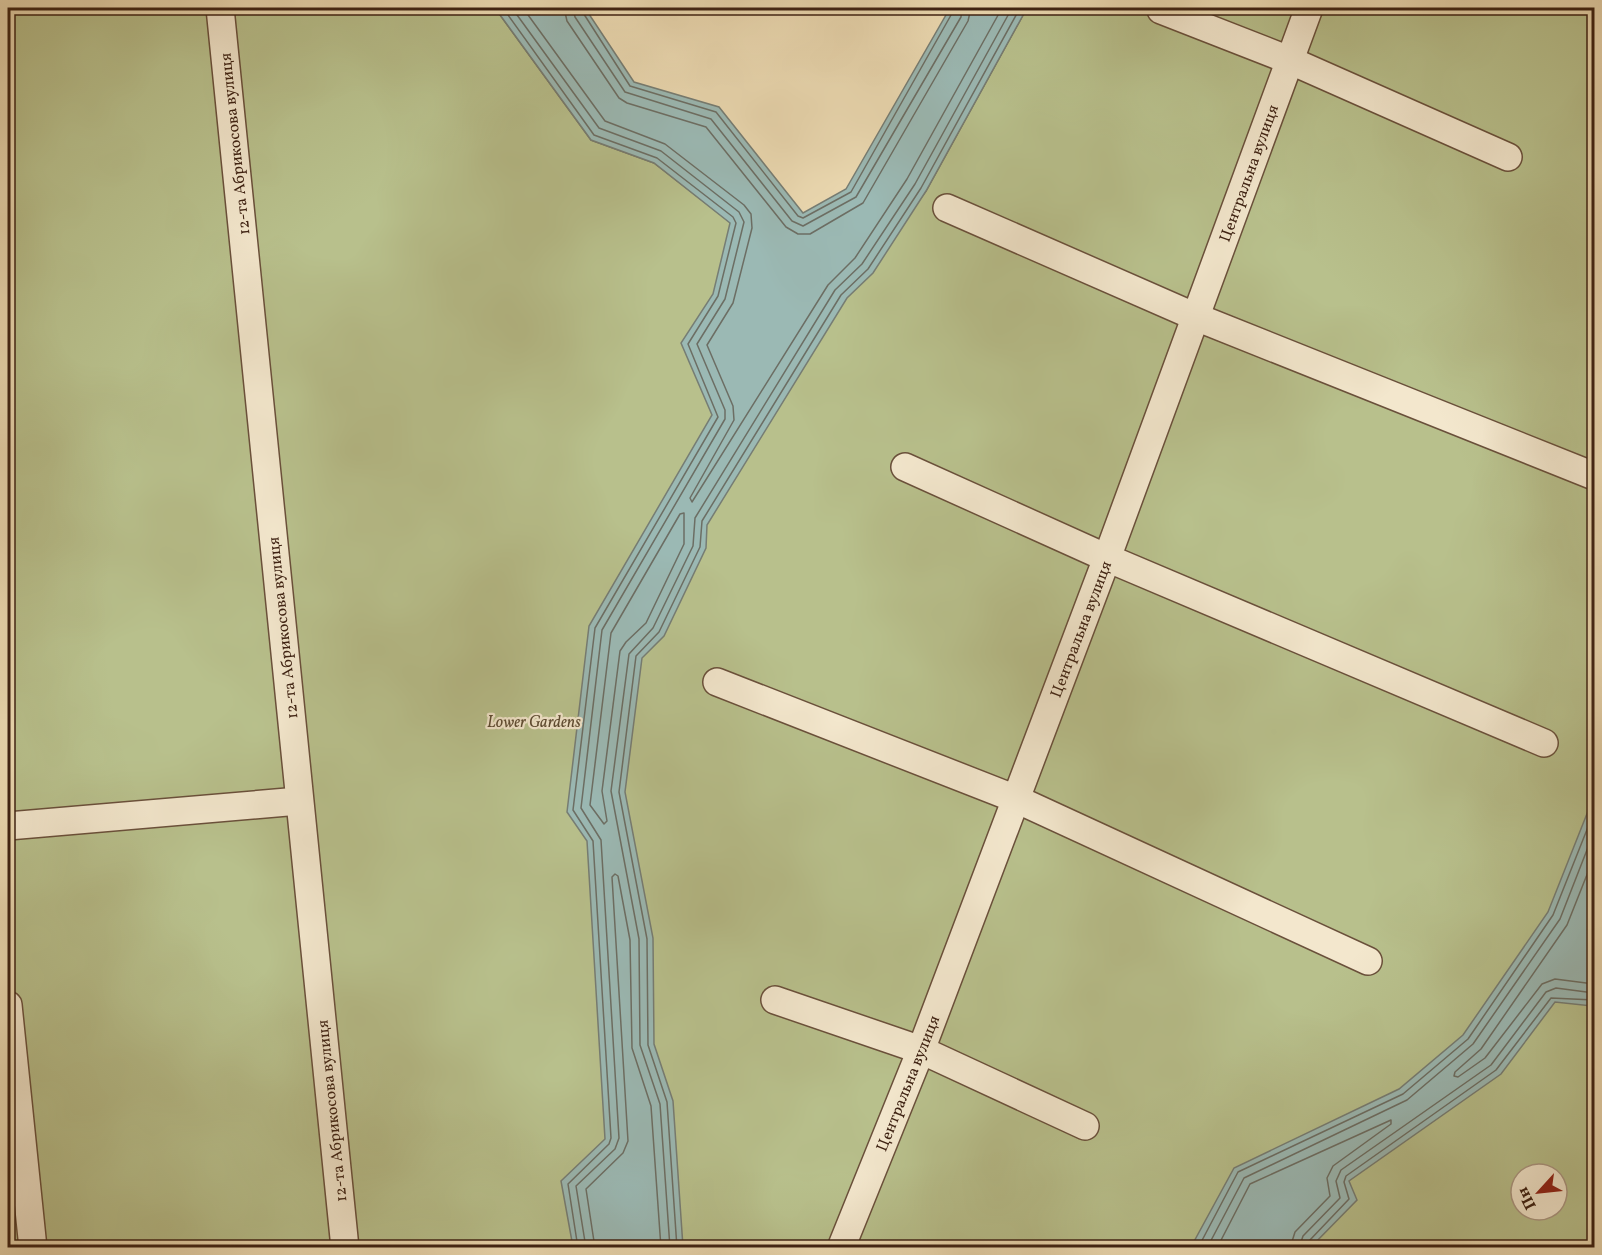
<svg xmlns="http://www.w3.org/2000/svg" width="1602" height="1255" font-family="Vollkorn,serif">
<style>
.green{fill:#b8c08c;stroke:#7b7150;stroke-width:1.5;fill-rule:evenodd}
.water{fill:#9bb9b4;stroke:#767d74;stroke-width:1.5}
.lines{fill:none;stroke-linecap:round;stroke-linejoin:round}
.shore{stroke:#6c6e64;stroke-width:1.5}
.street-casing{stroke:#6a503b;stroke-width:30}
.street{stroke:#f3e7cd;stroke-width:27}
.labels{text-anchor:middle;stroke-width:4.5;stroke-linejoin:round;paint-order:stroke}
.street-label{font-size:16px;fill:#3e2213;stroke:#f3e7cd}
.park-label{font-size:16px;font-style:italic;fill:#5c4a31;stroke:#f3e7cd}
</style>
<rect width="100%" height="100%" fill="#ecdab2"/>
<filter id="stains"><feTurbulence type="fractalNoise" baseFrequency=".00333" numOctaves="4"/><feColorMatrix values="0 0 0 0 .2 0 0 0 0 .09 0 0 0 0 .02 0 0 0 .5 -.17"/></filter>
<radialGradient id="worn" r=".72"><stop offset=".6" stop-color="#630" stop-opacity="0"/><stop offset="1" stop-color="#630" stop-opacity=".3"/></radialGradient>
<path class="green" d="M8,8h487l96,132 63,23 77,60 115,75 80,-107 101,-183h567v1239h-1586zM1521,1174h36v36h-36z"/>
<g class="water">
<polygon points="495,8 585,8 634,82 719,107 803,213 846,189 950,8 1027,8 926,191 873,273 847,298 707,525 706,548 664,636 642,658 625,792 653,938 654,1044 673,1101 683,1247 573,1247 561,1181 605,1139 587,841 567,812 589,626 712,415 681,343 713,294 730,223 654,163 591,140"/>
<polygon points="1594,796 1594,1002 1592,1006 1555,1002 1501,1074 1349,1181 1357,1200 1311,1247 1191,1247 1234,1168 1399,1089 1463,1035 1548,912"/>
</g>
<g class="lines">
<g class="shore">
<polyline points="503,8 594,135 657,158 733,217 736,223 718,296 688,344 718,417 595,628 573,810 593,841 611,1138 609,1144 568,1184 578,1248"/>
<polyline points="512,8 599,128 661,151 739,212 744,222 725,299 697,344 725,410 725,419 602,630 581,808 601,840 619,1138 615,1149 576,1186 586,1248"/>
<polyline points="523,8 605,121 665,144 744,205 751,214 752,228 733,303 707,345 733,406 734,420 690,498 692,502 828,285 855,258 907,179 1002,8"/>
<polyline points="564,8 567,21 619,98 627,103 706,127 786,227 798,234 810,234 863,203 968,21 971,8"/>
<polyline points="573,8 575,17 625,92 711,119 792,221 803,226 856,197 961,17 962,8"/>
<polyline points="580,8 630,86 716,112 798,216 803,218 851,192 955,8"/>
<polygon points="684,513 684,544 646,623 626,642 620,651 602,791 607,821 604,824 590,805 611,633 680,514"/>
<polyline points="1594,857 1567,925 1481,1049 1455,1072 1454,1076 1458,1077 1485,1058 1542,984 1555,979 1594,984"/>
<polyline points="595,1248 586,1189 623,1153 628,1141 612,877 615,874 618,876 630,940 632,1048 651,1106 661,1248"/>
<polyline points="670,1248 660,1104 640,1045 639,939 611,791 629,654 653,628 693,546 695,518 835,290 862,264 915,184 1012,8"/>
<polyline points="677,1248 667,1102 648,1045 647,939 619,792 636,656 659,632 700,547 702,521 841,295 868,269 921,188 1020,8"/>
<polyline points="1198,1248 1238,1172 1403,1094 1468,1039 1553,915 1594,812"/>
<polyline points="1207,1248 1244,1178 1407,1100 1473,1044 1560,919 1594,832"/>
<polyline points="1217,1248 1250,1184 1391,1120 1391,1124 1333,1166 1327,1178 1330,1196 1295,1232 1290,1248"/>
<polyline points="1299,1248 1303,1236 1340,1198 1336,1181 1341,1170 1491,1065 1546,992 1556,988 1594,993"/>
<polyline points="1307,1248 1309,1241 1349,1199 1344,1182 1346,1176 1496,1070 1551,998 1594,1000"/>
</g>
<g class="street-casing">
<g id="street">
<polyline points="220,8 345,1248"/>
<polyline points="1161,10 1289,60 1508,157"/>
<polyline points="947,208 1196,317 1594,476"/>
<polyline points="905,467 1107,558 1544,743"/>
<polyline points="717,682 1016,799 1368,961"/>
<polyline points="8,826 299,801"/>
<polyline points="775,1000 921,1050 1085,1126"/>
<polyline points="8,1005 33,1248"/>
<polyline points="841,1248 921,1050 1107,558 1309,8"/>
</g>
</g>
<use href="#street" class="street"/>
</g>
<g class="labels">
<g class="street-label">
<text transform="translate(234 144) rotate(-96)" y="6">12-та Абрикосова вулиця</text>
<text transform="translate(1248 173) rotate(-70)" y="6">Центральна вулиця</text>
<text transform="translate(282 628) rotate(-96)" y="6">12-та Абрикосова вулиця</text>
<text transform="translate(1080 629) rotate(-69)" y="6">Центральна вулиця</text>
<text transform="translate(907 1083) rotate(-68)" y="6">Центральна вулиця</text>
<text transform="translate(331 1111) rotate(-96)" y="6">12-та Абрикосова вулиця</text>
</g>
<g class="park-label">
<text x="534" y="727">Lower Gardens</text>
</g>
</g>
<rect width="1602" height="1255" fill="none" stroke="#ecdab2" stroke-width="30"/>
<rect x="9" y="9" width="1584" height="1237" fill="none" stroke="#3e2213" stroke-width="3"/>
<rect x="15" y="15" width="1572" height="1225" fill="none" stroke="#3e2213" stroke-width="1.5"/>
<g transform="translate(1539 1192) rotate(243)"><circle r="28" fill="#f3e7cd" stroke="#ab9883" stroke-width="1.5"/>
<path d="M0-4.5L10 22L0 15L-10 22Z" fill="#8f2418"/>
<text y="-9" font-size="16" font-weight="bold" text-anchor="middle" fill="#3e2213">Пн</text>
</g>
<rect width="100%" height="100%" filter="url(#stains)"/>
<rect width="100%" height="100%" fill="url(#worn)"/>
</svg>
